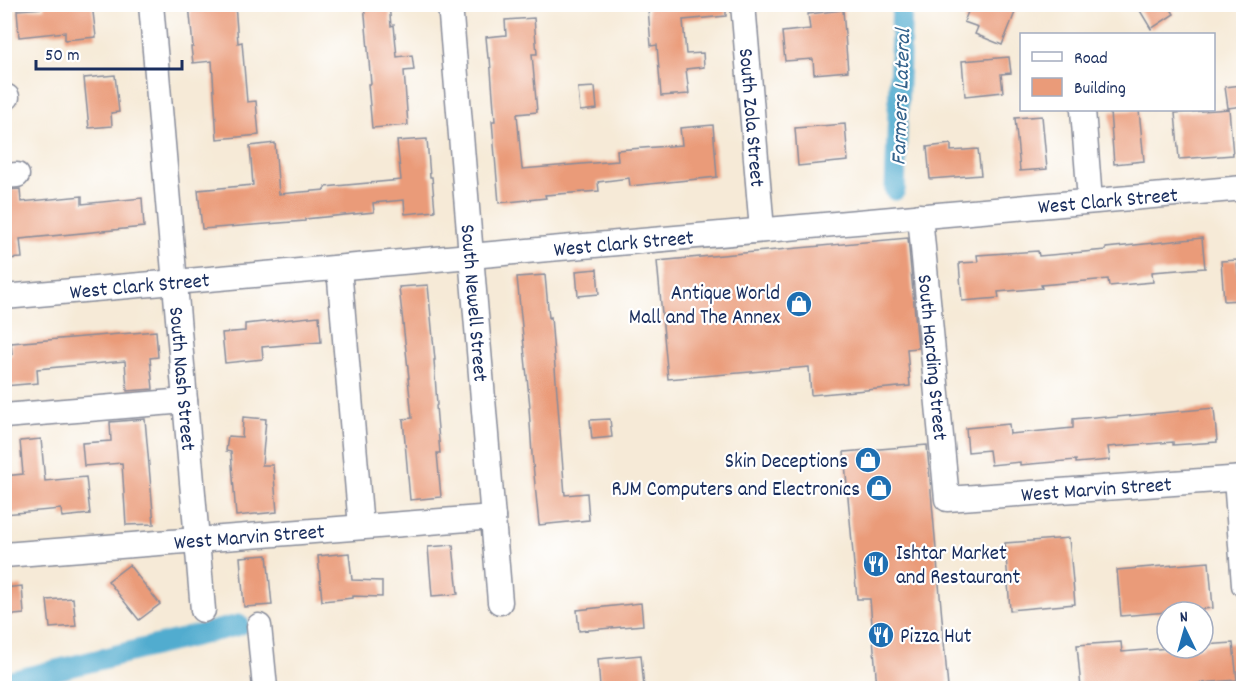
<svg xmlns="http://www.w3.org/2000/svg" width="1248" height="693" font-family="Dekko,sans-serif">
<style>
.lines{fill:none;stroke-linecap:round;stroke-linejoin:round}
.canal{stroke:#51accf;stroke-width:21}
.building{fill:#ea9b79}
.minor-casing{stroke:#888c9a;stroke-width:27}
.minor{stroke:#fff;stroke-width:24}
.labels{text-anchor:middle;stroke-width:4.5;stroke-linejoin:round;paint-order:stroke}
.street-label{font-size:21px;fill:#1b2f5e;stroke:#fff}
.poi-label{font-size:21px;fill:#1b2f5e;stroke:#fff;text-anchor:end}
.water-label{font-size:22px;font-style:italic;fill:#31618b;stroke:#fff}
</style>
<rect width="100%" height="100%" fill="#fff"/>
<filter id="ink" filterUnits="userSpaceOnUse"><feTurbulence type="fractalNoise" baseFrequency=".0167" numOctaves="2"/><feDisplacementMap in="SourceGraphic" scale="12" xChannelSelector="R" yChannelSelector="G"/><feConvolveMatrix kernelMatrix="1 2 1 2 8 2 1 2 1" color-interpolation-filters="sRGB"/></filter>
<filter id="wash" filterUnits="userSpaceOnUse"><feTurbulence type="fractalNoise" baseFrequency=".008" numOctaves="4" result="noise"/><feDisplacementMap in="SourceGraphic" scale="24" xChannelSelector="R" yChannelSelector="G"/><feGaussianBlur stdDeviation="1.35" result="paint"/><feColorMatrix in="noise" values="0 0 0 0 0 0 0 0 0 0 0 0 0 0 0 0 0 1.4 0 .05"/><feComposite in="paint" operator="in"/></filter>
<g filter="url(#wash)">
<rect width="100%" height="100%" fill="#f6ead7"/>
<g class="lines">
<g class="canal">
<polyline points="895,190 902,4"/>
<polyline points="4,683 239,625"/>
</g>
</g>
<g id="blocks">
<g class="building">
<polygon points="44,4 92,4 96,37 65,40 65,32 19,37 17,10 44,8"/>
<polygon points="189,4 235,4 238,43 242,42 247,102 256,101 259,135 217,139 212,61 193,63 191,47 193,47"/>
<polygon points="364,4 389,4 391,26 394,25 397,57 412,55 414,70 404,71 408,125 372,128 368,84 371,84"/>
<polygon points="682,4 726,4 726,16 683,20 686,54 703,53 704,67 686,69 689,94 661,96 657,45 651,46 648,8"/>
<polygon points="971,4 1002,4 1016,10 1002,45 975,34 978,27 964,22"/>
<polygon points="1136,4 1168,4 1174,14 1151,29"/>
<polygon points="843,10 848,71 814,74 813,59 785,61 782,32 810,29 808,14"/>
<polygon points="534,18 537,54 532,54 537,112 517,114 522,169 618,161 617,150 682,145 680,128 713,125 717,177 630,186 629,178 598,182 599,191 545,195 546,198 499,203 492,121 495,121 490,58 488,58 486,37 506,35 505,20"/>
<polygon points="1009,57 1011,73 1001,74 1003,92 965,96 962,61"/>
<polygon points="115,75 119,112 111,113 112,126 89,128 84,78"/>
<polygon points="1242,85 1244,106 1228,108 1225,87"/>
<polygon points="595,87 597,109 580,111 578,88"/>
<polygon points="1229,109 1233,155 1179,159 1175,113"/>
<polygon points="1139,110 1144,161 1114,164 1110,112"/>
<polygon points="1042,116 1047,169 1020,171 1015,118"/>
<polygon points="845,124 848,161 798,166 795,128"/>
<polygon points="427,139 430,177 432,177 435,211 405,214 404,200 373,203 374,212 305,219 305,221 202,229 198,190 253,185 250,146 275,143 279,194 325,190 325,187 401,180 397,141"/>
<polygon points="951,144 951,151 978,149 981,175 930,179 927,147"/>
<polygon points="20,189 21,202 82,196 82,204 142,198 144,227 20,239 22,258 4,259 4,190"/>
<polygon points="908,238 918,348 907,349 910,386 811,395 809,367 668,379 657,261"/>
<polygon points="1202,238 1205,268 1152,272 1153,282 1109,286 1108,279 1041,285 1042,288 998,292 999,298 962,301 959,263 978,262 977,255 1038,251 1039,256 1106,250 1106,248"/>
<polygon points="1237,260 1240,300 1224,301 1221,261"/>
<polygon points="597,269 599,294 578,296 576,271"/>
<polygon points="545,275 549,318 551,317 565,495 587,493 589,520 539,525 532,454 529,408 530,407 517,277"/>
<polygon points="428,285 435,360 434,360 437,405 436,406 440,453 437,453 441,497 410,500 403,419 412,418 408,378 409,378 399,287"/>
<polygon points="319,316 321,342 262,347 263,359 225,363 222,333 245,331 245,324"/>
<polygon points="156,331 158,357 150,358 153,389 127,391 125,361 37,369 38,383 4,386 4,355 12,355 11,343"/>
<polygon points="1214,408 1217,442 1173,445 1173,442 1108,447 1110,460 1076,463 1076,460 1020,465 1020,462 991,465 989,450 968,452 966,428 1009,424 1010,434 1073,428 1073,419 1106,416 1106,418"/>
<polygon points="243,417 266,419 262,465 273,465 277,512 236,516 231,452 226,451 228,436 242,437"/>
<polygon points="145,419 154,524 126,525 122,463 84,466 82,443 111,441 110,422"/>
<polygon points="610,419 612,437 592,439 590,420"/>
<polygon points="41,439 45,481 86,477 90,514 62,517 61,509 4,514 4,476 23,474 20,441"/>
<polygon points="927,445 948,688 877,688 870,599 857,599 844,452"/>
<polygon points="1069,538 1075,604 1010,610 1005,543"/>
<polygon points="453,545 458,594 432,596 428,547"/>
<polygon points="349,553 352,580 382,581 382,597 353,596 353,598 322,601 318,556"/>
<polygon points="267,555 272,605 244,607 240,557"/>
<polygon points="1209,562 1213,608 1121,616 1117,570"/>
<polygon points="129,565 160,604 139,620 108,581"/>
<polygon points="22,586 24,614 4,616 4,588"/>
<polygon points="73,598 76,626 50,628 47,600"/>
<polygon points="641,603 643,625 579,631 577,610"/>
<polygon points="1121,642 1122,652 1169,648 1203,648 1203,645 1233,643 1237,680 1142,688 1081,688 1077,645"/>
<polygon points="641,655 644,688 600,688 598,659"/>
</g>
</g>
</g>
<g filter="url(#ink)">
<use href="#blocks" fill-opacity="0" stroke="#888c9a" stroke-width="1.5"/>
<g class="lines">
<g class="minor-casing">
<g id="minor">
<path id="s1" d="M151,4l52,606"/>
<path id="s2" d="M450,4l50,598"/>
<path id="s3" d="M743,4l19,226"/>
<polyline points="4,97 7,97"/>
<polyline points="1083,110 1090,201"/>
<polyline points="4,176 17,175"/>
<path id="s4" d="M920,216l27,283 297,-21"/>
<polyline points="339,268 361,527"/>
<path id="s5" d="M4,297l1240,-109"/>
<polyline points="4,416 185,401"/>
<polyline points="1236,479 1244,585"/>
<path id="s6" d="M4,555l489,-38"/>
<polyline points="259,626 265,688"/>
</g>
</g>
<use href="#minor" class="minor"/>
</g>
</g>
<defs>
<g id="shop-disc" transform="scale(1.35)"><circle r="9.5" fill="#1f6fb2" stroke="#fff"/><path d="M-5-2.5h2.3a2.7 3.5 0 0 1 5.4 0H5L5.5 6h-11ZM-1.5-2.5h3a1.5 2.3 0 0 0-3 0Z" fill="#fff"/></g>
<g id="restaurant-disc" transform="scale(1.35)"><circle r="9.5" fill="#1f6fb2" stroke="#fff"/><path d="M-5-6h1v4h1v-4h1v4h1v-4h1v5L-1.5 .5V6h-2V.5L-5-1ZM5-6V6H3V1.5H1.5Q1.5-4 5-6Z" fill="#fff"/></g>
</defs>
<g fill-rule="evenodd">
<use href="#shop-disc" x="799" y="304"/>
<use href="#shop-disc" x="868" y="460"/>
<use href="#shop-disc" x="879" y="488"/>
<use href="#restaurant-disc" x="876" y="564"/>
<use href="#restaurant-disc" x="881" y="635"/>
</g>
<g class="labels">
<g class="street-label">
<text dy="7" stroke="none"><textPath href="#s3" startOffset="114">South Zola Street</textPath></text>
<text dy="7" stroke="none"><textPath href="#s5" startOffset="1108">West Clark Street</textPath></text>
<text dy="7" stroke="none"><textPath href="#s5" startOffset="622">West Clark Street</textPath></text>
<text dy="7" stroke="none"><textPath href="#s5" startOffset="136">West Clark Street</textPath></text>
<text dy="7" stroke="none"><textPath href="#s2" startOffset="300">South Newell Street</textPath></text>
<text dy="7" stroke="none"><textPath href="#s4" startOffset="142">South Harding Street</textPath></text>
<text dy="7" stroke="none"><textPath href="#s1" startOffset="376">South Nash Street</textPath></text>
<text dy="7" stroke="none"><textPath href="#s4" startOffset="434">West Marvin Street</textPath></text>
<text dy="7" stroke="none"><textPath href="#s6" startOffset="246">West Marvin Street</textPath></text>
</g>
<g class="poi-label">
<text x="780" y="299">Antique World<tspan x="780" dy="24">Mall and The Annex</tspan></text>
<text x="848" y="467">Skin Deceptions</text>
<text x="860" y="495">RJM Computers and Electronics</text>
<text x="896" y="559" text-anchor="start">Ishtar Market<tspan x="896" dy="24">and Restaurant</tspan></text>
<text x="900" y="642" text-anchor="start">Pizza Hut</text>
</g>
<g class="water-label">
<text transform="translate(899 97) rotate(-88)" y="8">Farmers Lateral</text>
</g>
</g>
<rect width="1248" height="693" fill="none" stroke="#fff" stroke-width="24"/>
<rect x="1020" y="33" width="195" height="78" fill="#ffffff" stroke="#a4acbf" stroke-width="1.5"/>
<rect x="1032" y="52" width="30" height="9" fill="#ffffff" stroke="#a4acbf" stroke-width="1.5"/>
<text x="1074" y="63" font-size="18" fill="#1b2f5e">Road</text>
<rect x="1032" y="78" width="30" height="18" fill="#ea9b79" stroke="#a4acbf" stroke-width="1.5"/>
<text x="1074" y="93" font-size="18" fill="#1b2f5e">Building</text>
<g transform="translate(1185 630) rotate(355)"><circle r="28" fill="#ffffff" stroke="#a4acbf" stroke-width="1.5"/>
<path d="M0-4.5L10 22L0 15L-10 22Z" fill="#1f6fb2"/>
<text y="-9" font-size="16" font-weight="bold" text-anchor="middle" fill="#1b2f5e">N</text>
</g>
<path d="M36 60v9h146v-9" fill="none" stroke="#1b2f5e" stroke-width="3"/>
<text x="45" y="60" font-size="18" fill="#1b2f5e" stroke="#ffffff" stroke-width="4.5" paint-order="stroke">50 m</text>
</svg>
